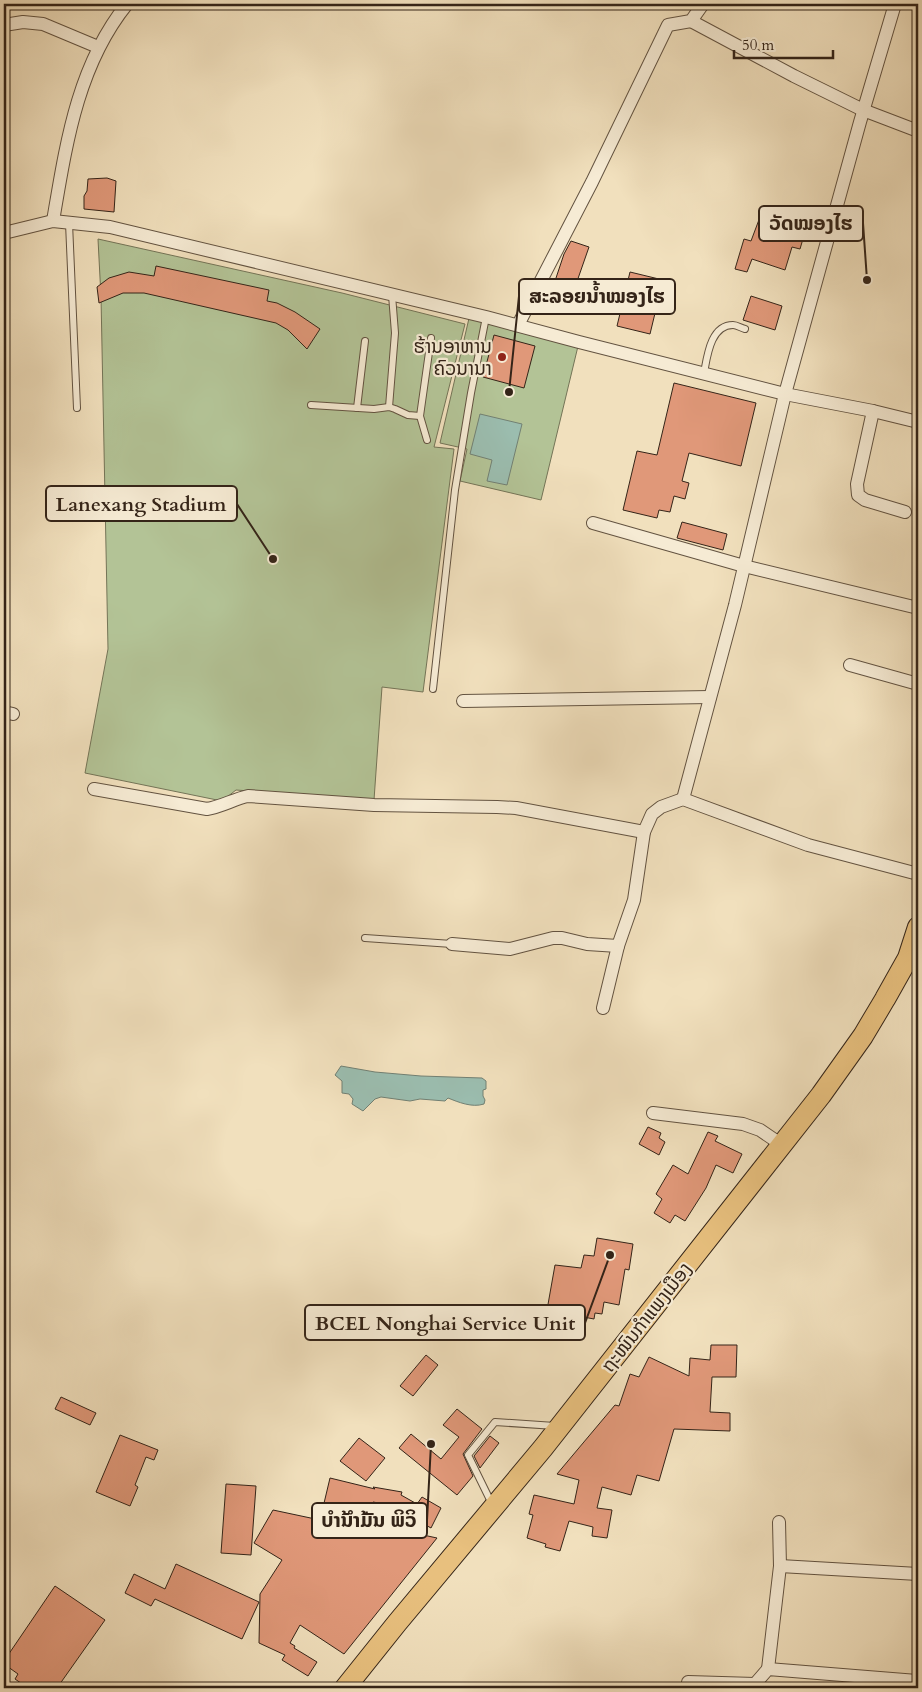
<svg xmlns="http://www.w3.org/2000/svg" width="922" height="1692" font-family="Cardo,'Noto Sans Lao',serif">
<style>
.green{fill:#b3c396;stroke:#747457}
.water{fill:#9bbdaf;stroke:#728073}
.building{fill:#e09879;stroke:#342418}
.lines{fill:none;stroke-linecap:round;stroke-linejoin:round}
.lane-casing{stroke:#635341;stroke-width:8}
.street-casing{stroke:#635341;stroke-width:14}
.primary-casing{stroke:#342418;stroke-width:22}
.lane{stroke:#f6ebd4;stroke-width:6}
.street{stroke:#f6ebd4;stroke-width:12}
.primary{stroke:#e8c07e;stroke-width:20}
.poi-dot{fill:#8f2418;stroke:#f6ebd4;stroke-width:2}
.labels{text-anchor:middle;stroke-width:4.5;stroke-linejoin:round;paint-order:stroke}
.poi-label{font-size:19px;fill:#342418;stroke:#f6ebd4;text-anchor:end}
.street-label{font-size:19px;fill:#342418;stroke:#f6ebd4}
.leader{fill:none;stroke:#342418;stroke-width:2}
.callout-dot{fill:#342418;stroke:#f6ebd4;stroke-width:2}
.callout{fill:#f6ebd4;stroke:#342418;stroke-width:2}
.callout-label{font-size:20px;text-anchor:middle;font-weight:bold;fill:#342418}
</style>
<rect width="100%" height="100%" fill="#f1e0bd"/>
<filter id="stains"><feTurbulence type="fractalNoise" baseFrequency=".004" numOctaves="4"/><feColorMatrix values="0 0 0 0 .2 0 0 0 0 .09 0 0 0 0 .02 0 0 0 .5 -.17"/></filter>
<radialGradient id="worn" r=".72"><stop offset=".6" stop-color="#630" stop-opacity="0"/><stop offset="1" stop-color="#630" stop-opacity=".3"/></radialGradient>
<g class="green">
<polygon points="98,239 342,293 465,324 434,447 454,449 423,692 382,687 374,800 236,790 222,801 85,773 108,649 101,297"/>
<polygon points="470,314 579,342 541,500 460,481 467,449 440,443"/>
</g>
<g class="water">
<polygon points="480,414 522,424 507,485 487,481 492,460 470,454"/>
<path d="M341,1066l34,6 46,4 61,2 4,3v8l-3,1v6l2,4 -1,4c-12,4 -26,-2 -36,-6l-3,3 -25,-2 -10,2 -29,-4 -6,2 -12,12 -11,-7 1,-5 -4,-5 -7,-1v-12l-7,-6z"/>
</g>
<g class="building">
<polygon points="107,178 116,181 114,212 84,209 84,196 87,191 88,179"/>
<polygon points="760,217 805,232 800,249 792,247 785,270 752,259 747,272 735,269 744,239 751,241"/>
<polygon points="571,241 589,247 574,290 554,284 564,254"/>
<polygon points="156,266 269,290 267,301 277,303 295,312 320,329 307,349 288,330 276,323 144,293 123,293 99,303 97,287 109,278 129,272 154,276"/>
<polygon points="630,272 663,280 650,334 617,326"/>
<polygon points="751,296 782,306 775,330 743,320"/>
<polygon points="494,335 535,346 524,388 483,377"/>
<polygon points="674,383 756,403 741,466 689,453 682,481 689,483 685,499 674,496 670,512 659,510 657,518 623,510 637,451 657,455"/>
<polygon points="682,522 727,534 723,550 677,538"/>
<polygon points="648,1127 661,1133 659,1138 665,1142 659,1155 639,1144"/>
<polygon points="708,1132 718,1136 715,1141 742,1154 733,1173 716,1165 706,1188 685,1221 675,1215 670,1223 654,1213 662,1199 656,1194 673,1165 688,1174"/>
<polygon points="597,1238 633,1244 629,1270 625,1269 619,1305 604,1302 602,1314 595,1313 594,1319 547,1310 555,1265 581,1268 584,1255 594,1256"/>
<polygon points="711,1345 737,1345 736,1377 712,1377 710,1412 730,1413 730,1431 674,1429 659,1481 637,1475 631,1495 602,1487 597,1508 612,1510 607,1538 592,1536 593,1527 569,1521 560,1551 545,1547 546,1544 527,1538 533,1515 529,1514 534,1495 574,1504 579,1480 557,1474 615,1405 619,1406 630,1374 639,1377 649,1357 689,1376 690,1358 710,1360"/>
<polygon points="426,1355 438,1365 413,1396 400,1386"/>
<polygon points="61,1397 96,1413 90,1425 55,1409"/>
<polygon points="457,1409 482,1429 463,1454 473,1476 457,1495 399,1448 411,1434 441,1459 459,1437 443,1425"/>
<polygon points="120,1435 158,1450 154,1460 146,1457 135,1485 138,1487 130,1506 96,1492"/>
<polygon points="490,1436 499,1443 480,1468 474,1456"/>
<polygon points="359,1438 385,1458 366,1481 340,1461"/>
<polygon points="330,1478 375,1489 373,1487 402,1492 401,1495 417,1504 422,1497 441,1508 431,1528 404,1513 406,1508 373,1502 368,1523 437,1538 344,1654 300,1625 290,1643 295,1646 294,1648 317,1662 308,1676 282,1660 285,1655 259,1643 260,1594 282,1560 254,1543 273,1510 320,1520"/>
<polygon points="226,1484 256,1486 251,1555 221,1553"/>
<polygon points="176,1564 259,1602 242,1639 155,1599 151,1606 125,1593 134,1574 165,1589"/>
<polygon points="55,1586 105,1620 57,1688 28,1688 15,1679 18,1674 4,1664 4,1661"/>
</g>
<g class="lines">
<g class="lane-casing">
<g id="lane">
<polyline points="69,223 77,408"/>
<path d="M704,373c3,-15 6,-48 29,-48 4,0 8,3 12,4"/>
<polyline points="311,405 374,409 389,407 395,409 408,415 420,416"/>
<polyline points="389,407 395,333 392,295"/>
<polyline points="357,408 365,341"/>
<polyline points="427,440 420,416 431,338"/>
<polyline points="433,689 455,490 471,393 486,317"/>
<polyline points="365,938 452,944"/>
<polyline points="492,1504 468,1455 495,1422 555,1426"/>
</g>
</g>
<g class="street-casing">
<g id="street">
<polyline points="691,21 794,76 863,110 918,131"/>
<polyline points="4,25 23,22 43,24 98,47"/>
<path d="M53,221c13,-76 24,-155 74,-217"/>
<polyline points="4,233 53,221 110,227 486,317 579,342 785,394 873,411 918,422"/>
<polyline points="518,325 592,182 668,25 691,21 703,4"/>
<polyline points="873,411 857,484 858,495 865,500 905,512"/>
<polyline points="593,523 744,566 918,608"/>
<polyline points="850,665 918,684"/>
<polyline points="463,701 710,697"/>
<polyline points="4,712 13,714"/>
<path d="M94,789l113,20c14,-2 27,-10 41,-13l126,9 123,2 19,1 128,24"/>
<polyline points="683,799 735,605 785,394 860,122 895,4"/>
<polyline points="452,944 510,949 553,938 562,938 587,944 618,946"/>
<polyline points="603,1008 618,946 634,900 644,832 652,814 661,807 683,799 808,845 918,874"/>
<polyline points="653,1113 743,1124 760,1130 782,1145"/>
<polyline points="780,1566 918,1574"/>
<polyline points="768,1669 780,1566 779,1522"/>
<polyline points="688,1682 755,1684"/>
<polyline points="755,1688 755,1684 768,1669 917,1681"/>
</g>
</g>
<g class="primary-casing">
<polyline id="primary" points="345,1688 397,1623 543,1448 821,1095 863,1036 885,999 908,958 918,927"/>
</g>
<use href="#lane" class="lane"/>
<use href="#street" class="street"/>
<use href="#primary" class="primary"/>
</g>
<circle class="poi-dot" cx="502" cy="357" r="5"/>
<g class="labels">
<g class="poi-label">
<text x="492" y="353">ຮ້ານອາຫານ<tspan x="492" dy="22">ຄົວນານາ</tspan></text>
</g>
<g class="street-label">
<text transform="translate(646 1317) rotate(-52)" y="7">ຖະໜົນກຳແພງເມືອງ</text>
</g>
</g>
<path class="leader" d="M867 280L863 223M509 392L519 296M273 559L237 504M610 1255L585 1323M431 1444L427 1520"/>
<g class="callout-dot">
<circle cx="867" cy="280" r="5"/>
<circle cx="509" cy="392" r="5"/>
<circle cx="273" cy="559" r="5"/>
<circle cx="610" cy="1255" r="5"/>
<circle cx="431" cy="1444" r="5"/>
</g>
<g class="callout">
<rect x="759" y="206" width="104" height="35" rx="5"/>
<rect x="519" y="279" width="156" height="35" rx="5"/>
<rect x="46" y="486" width="191" height="35" rx="5"/>
<rect x="305" y="1305" width="280" height="35" rx="5"/>
<rect x="312" y="1503" width="115" height="35" rx="5"/>
</g>
<g class="callout-label">
<text x="811" y="230">ວັດໝອງໄຮ</text>
<text x="597" y="303">ສະລອຍນ້ຳໝອງໄຮ</text>
<text x="141" y="511">Lanexang Stadium</text>
<text x="445" y="1330">BCEL Nonghai Service Unit</text>
<text x="369" y="1527">ບຳ້ນຳ້ມັນ ພິວິ</text>
</g>
<rect width="922" height="1692" fill="none" stroke="#f1e0bd" stroke-width="20"/>
<rect x="5" y="5" width="912" height="1682" fill="none" stroke="#342418" stroke-width="2.5"/>
<rect x="10" y="10" width="902" height="1672" fill="none" stroke="#342418"/>
<path d="M734 50v8h99v-8" fill="none" stroke="#342418" stroke-width="2.5"/>
<text x="742" y="50" font-size="15" fill="#342418" stroke="#f6ebd4" stroke-width="4" paint-order="stroke">50 m</text>
<rect width="100%" height="100%" filter="url(#stains)"/>
<rect width="100%" height="100%" fill="url(#worn)"/>
</svg>
